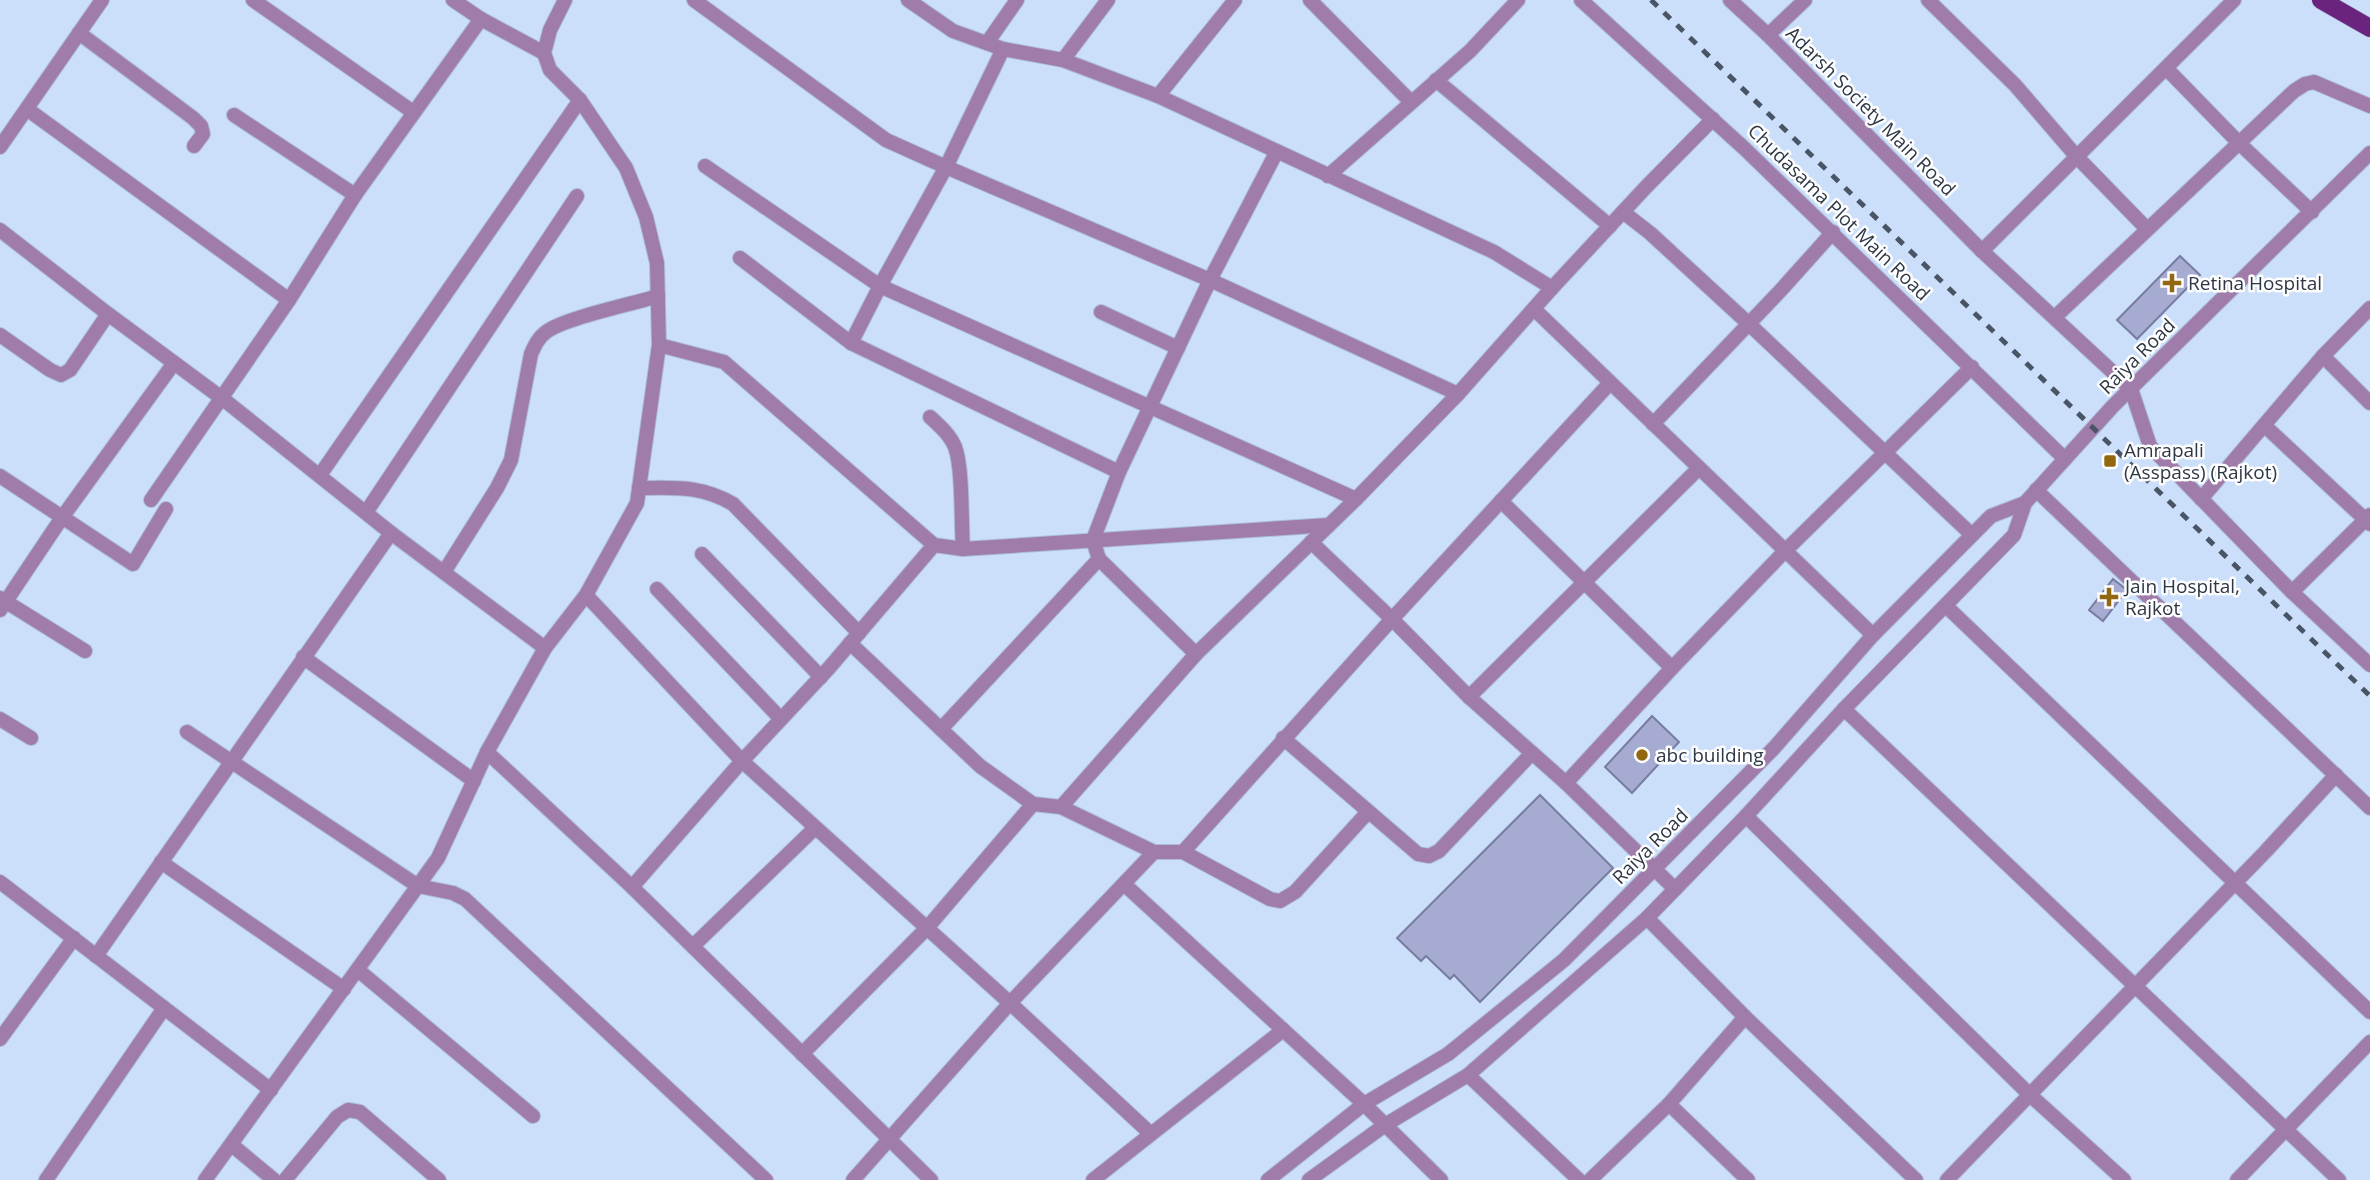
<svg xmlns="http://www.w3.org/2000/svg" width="2370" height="1180" font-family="'Open Sans',sans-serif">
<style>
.building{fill:#a5abd1;stroke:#777ca0;stroke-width:2}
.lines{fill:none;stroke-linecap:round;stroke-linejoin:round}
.minor-casing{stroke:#acbdd7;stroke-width:16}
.tertiary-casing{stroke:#acbdd7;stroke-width:16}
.primary-casing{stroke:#acbdd7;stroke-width:19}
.minor{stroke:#a07cab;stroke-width:14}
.tertiary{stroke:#a07cab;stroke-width:14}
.primary{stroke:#6a247d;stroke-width:18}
.rail{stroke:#495465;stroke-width:5;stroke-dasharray:9 9;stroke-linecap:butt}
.poi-dot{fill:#926710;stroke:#fefefe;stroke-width:2.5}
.labels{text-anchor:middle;stroke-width:5;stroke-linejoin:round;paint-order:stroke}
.street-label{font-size:19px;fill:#2e3745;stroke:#fefefe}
.poi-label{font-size:19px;fill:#2e3745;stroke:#fefefe;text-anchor:start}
</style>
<rect width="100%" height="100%" fill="#cbdffb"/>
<g class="building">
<polygon points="2180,256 2200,275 2137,339 2117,320"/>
<polygon points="2113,579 2127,590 2103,621 2089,610"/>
<polygon points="1652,716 1679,742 1632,793 1605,767"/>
<polygon points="1540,795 1613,868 1480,1002 1454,975 1450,979 1426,956 1421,961 1397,938"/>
</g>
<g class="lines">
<g class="minor-casing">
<g id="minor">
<polyline points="253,0 413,112"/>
<polyline points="453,0 481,19"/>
<polyline points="694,0 886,140 946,167 880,286 1356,499"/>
<polyline points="908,0 953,31 1003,49"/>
<polyline points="1108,0 1063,60 1158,96 1235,0"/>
<polyline points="1310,0 1411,102"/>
<polyline points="1928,0 2015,85 2077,157 2147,229"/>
<polyline points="79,33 193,118 201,126 203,134 194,146"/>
<polyline points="1768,35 1805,0"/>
<polyline points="987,43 1017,0"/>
<polyline points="1063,60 1003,49 946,167 1210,280 1458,394"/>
<polyline points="2166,68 2239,143 2312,212"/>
<polyline points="1436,80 1610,226"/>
<polyline points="27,109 289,300"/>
<polyline points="234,115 355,195"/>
<polyline points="0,147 102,0"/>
<polyline points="705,166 880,286 851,343"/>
<polyline points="1328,176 1470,51 1518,0"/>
<polyline points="1623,212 1650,233 1749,324 1972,535"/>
<polyline points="0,230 108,314 223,399 391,533 545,648"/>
<polyline points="1982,251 2234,0"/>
<polyline points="740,258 851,343 1119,472"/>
<polyline points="1552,288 1646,187 1713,119"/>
<polyline points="1534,309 1873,635"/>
<polyline points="1101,312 1178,348"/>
<polyline points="2055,317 2294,91 2305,84 2314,82 2370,106"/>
<polyline points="0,335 50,370 61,375 70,370 108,314"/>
<polyline points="659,345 724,362 934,545 963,549 1329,525"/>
<polyline points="2323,356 2370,403"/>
<polyline points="2131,389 2150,446 2292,592 2370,665"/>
<path d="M930,417c10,9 20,18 25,30 8,21 6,77 8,102"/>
<polyline points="1653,424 1781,290 1833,232"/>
<polyline points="2265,426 2370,524"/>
<polyline points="320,475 580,100"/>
<polyline points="0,476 133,564 166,509"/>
<path d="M639,488c36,0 62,-3 94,16l126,129"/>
<polyline points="2036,490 2370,808"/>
<polyline points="2201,499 2323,356 2370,308"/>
<polyline points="151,500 289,300 355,195 481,19 544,53"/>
<polyline points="1501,501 1672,668"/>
<polyline points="367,511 577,196"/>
<polyline points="1311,542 1392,619 1469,697 1566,783 1675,889"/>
<polyline points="702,554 821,677"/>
<path d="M444,572l53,-84 14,-28 20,-106c4,-9 7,-16 15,-22 18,-14 87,-28 112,-36"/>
<polyline points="657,589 781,719"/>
<polyline points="2292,592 2370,515"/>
<polyline points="586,595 742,761 829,668 934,545"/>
<polyline points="0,598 85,651"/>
<polyline points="1946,606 2370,1012"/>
<polyline points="0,610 61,519 174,363"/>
<polyline points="1196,654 1099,559 1093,540 1119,472 1210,280 1276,153"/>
<polyline points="303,657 474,781"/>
<polyline points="1469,697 1699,468"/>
<polyline points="1844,709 2339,1180"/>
<polyline points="0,719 31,738"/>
<polyline points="941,729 1099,559"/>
<polyline points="187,732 418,886 453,893 465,899 766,1180"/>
<polyline points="1283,738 1418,854 1429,856 1439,851 1532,753"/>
<polyline points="487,752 632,887 931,1180"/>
<polyline points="1566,783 1672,668 1785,551 1972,367"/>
<polyline points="1033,804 1061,807 1154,852 1183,852 1270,899 1280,901 1295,892 1368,812"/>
<polyline points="1061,807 1196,654 1356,499 1458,394 1552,288 1494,252 1158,96"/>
<polyline points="1746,816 2030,1095 2124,1180"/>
<polyline points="1183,852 1392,619 1610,383"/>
<polyline points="161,862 344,989"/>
<polyline points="0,882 271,1090"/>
<polyline points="1124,884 1364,1104"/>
<polyline points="632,887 742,761 1010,1003 1151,1134"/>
<polyline points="1647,918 1745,1017 1916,1180"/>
<polyline points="693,946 815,828"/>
<polyline points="96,956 391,533"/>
<polyline points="358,970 533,1116"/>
<polyline points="0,1039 74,938"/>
<polyline points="802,1054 927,928 1033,804 980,766 850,643"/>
<polyline points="1468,1075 1579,1180"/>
<polyline points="1669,1104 1748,1180"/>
<polyline points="232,1145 274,1180"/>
<polyline points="46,1180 164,1008"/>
<polyline points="205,1180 438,858 487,752 545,648 586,595 637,503 659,345 657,263 646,217 626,168 580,100 550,70 544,53 550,30 565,0"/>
<polyline points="285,1180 337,1117 348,1110 360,1112 439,1180"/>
<polyline points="853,1180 1010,1003 1154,852"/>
<polyline points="1093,1180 1283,1030"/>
<polyline points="1590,1180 1669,1104 1745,1017"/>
<polyline points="1947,1180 2266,851 2336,775"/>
<polyline points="2237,1180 2370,1042"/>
</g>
</g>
<g class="tertiary-casing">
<g id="tertiary">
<polyline points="1581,0 1745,149 2065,459"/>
<polyline points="1730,0 1768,35 1982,251 2131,389"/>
<polyline points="1364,1104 1441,1180"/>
<polyline points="1268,1180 1364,1104 1448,1054 1564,960 1774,748 1873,635 1991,516 2025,503"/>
<polyline points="1309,1180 1385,1125 1468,1075 1647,918 1746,816 1844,709 2014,535 2025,503 2113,406 2370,153"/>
</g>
</g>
<g class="primary-casing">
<polyline id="primary" points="2321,0 2370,28"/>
</g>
<use href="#minor" class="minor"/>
<use href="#tertiary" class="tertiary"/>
<use href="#primary" class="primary"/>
<polyline class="rail" points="1651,0 2370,696"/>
</g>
<g class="poi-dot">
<path d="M2168.5 272.5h7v7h7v7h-7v7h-7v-7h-7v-7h7z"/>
<rect x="2103" y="454" width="14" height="14" rx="3.5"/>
<path d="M2105.5 586.5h7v7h7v7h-7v7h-7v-7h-7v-7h7z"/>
<circle cx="1642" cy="755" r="7"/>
</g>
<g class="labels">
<g class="street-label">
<text transform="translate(1871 111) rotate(45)" y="7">Adarsh Society Main Road</text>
<text transform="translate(1839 212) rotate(44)" y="7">Chudasama Plot Main Road</text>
<text transform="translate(2137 356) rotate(-45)" y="7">Raiya Road</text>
<text transform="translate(1650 846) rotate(-45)" y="7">Raiya Road</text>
</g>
<g class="poi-label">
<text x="2188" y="290">Retina Hospital</text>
<text x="2124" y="457">Amrapali<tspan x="2124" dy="22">(Asspass) (Rajkot)</tspan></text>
<text x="2125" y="593">Jain Hospital,<tspan x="2125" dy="22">Rajkot</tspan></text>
<text x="1656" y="762">abc building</text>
</g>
</g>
</svg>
